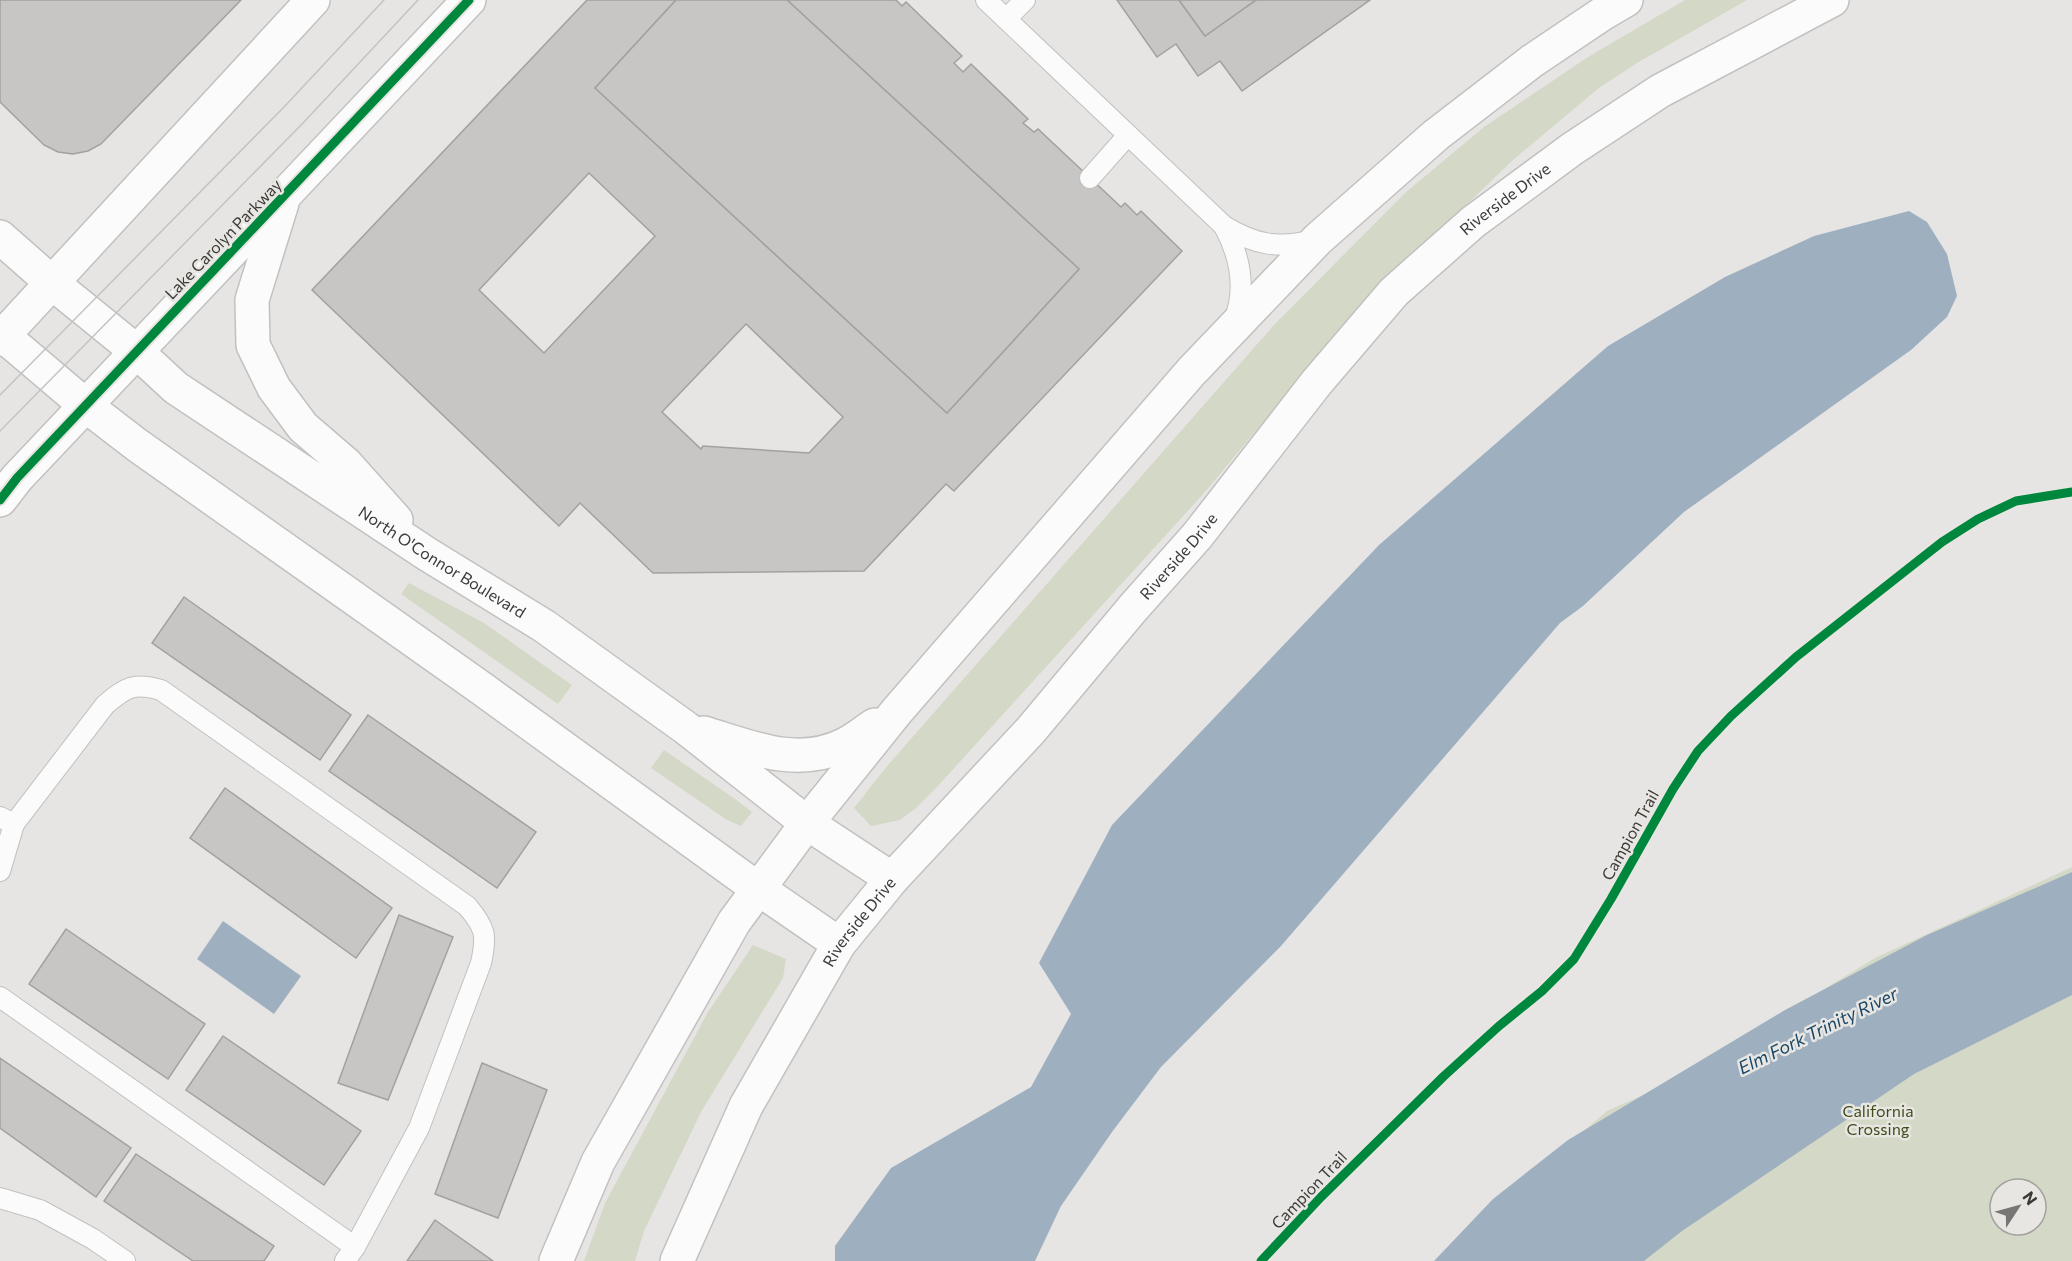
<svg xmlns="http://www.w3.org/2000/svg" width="2072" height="1261" font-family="Commissioner,sans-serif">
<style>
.green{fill:#d4d8c6;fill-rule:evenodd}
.water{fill:#9eb0c0}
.building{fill:#c7c6c4;stroke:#a2a1a0;stroke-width:1.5;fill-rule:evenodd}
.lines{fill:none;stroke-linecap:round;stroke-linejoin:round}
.lane-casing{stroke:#c2c1c0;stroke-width:22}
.secondary-casing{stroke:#c2c1c0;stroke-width:36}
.lane{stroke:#fbfbfb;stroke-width:20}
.secondary{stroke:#fbfbfb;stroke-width:33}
.tram{stroke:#c3c3c2;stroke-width:1.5}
.cycleway-casing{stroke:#e8e6e2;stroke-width:13}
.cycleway{stroke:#00873e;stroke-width:9}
.labels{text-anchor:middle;stroke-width:5;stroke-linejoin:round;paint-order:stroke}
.street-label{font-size:16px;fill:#3b3a38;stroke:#e8e6e2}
.park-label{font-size:16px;fill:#3f4b18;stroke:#e8e6e2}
.water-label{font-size:18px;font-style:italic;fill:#184667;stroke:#e8e6e2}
</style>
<rect width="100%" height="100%" fill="#e7e5e3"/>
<g class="green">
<polygon points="1685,0 1747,0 1637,63 1599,88 1513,160 1403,266 1323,350 1205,492 937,787 916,808 900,820 871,826 854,808 888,765 1273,326 1405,193 1484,127 1588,57"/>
<polygon points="409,583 484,623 572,685 558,704 401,594"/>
<polygon points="664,750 735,799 752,812 741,826 727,820 651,768"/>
<path d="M2072,867v394h-629l90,-87 74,-63 63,-28 205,-125zM2000,1189h36v36h-36z"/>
<polygon points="753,945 786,959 783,978 701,1112 644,1231 635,1261 584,1261 605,1203 708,1012"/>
</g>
<g class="water">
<polygon points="1909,211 1927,222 1947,254 1957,296 1947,317 1911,350 1684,512 1583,606 1560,623 1281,946 1161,1067 1112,1132 1061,1206 1035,1261 835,1261 835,1246 891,1168 1031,1087 1071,1014 1039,963 1112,825 1379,545 1608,346 1725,277 1814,236"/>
<polygon points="2072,872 2072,995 1914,1074 1682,1231 1644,1261 1434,1261 1493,1199 1568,1140 1785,1010 1927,935"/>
<polygon points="223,921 301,976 274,1014 197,959"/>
</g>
<g class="building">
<polygon points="0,0 241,0 101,144 88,151 73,154 58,152 44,145 0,102"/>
<path d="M587,0h89l-81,88 352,325 132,-144 -292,-269h109l6,6 4,-4 56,54 -8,7 9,9 8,-8 57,55 -5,4 11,9 4,-3 83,78 4,-4 12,12 4,-4 41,40 -228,240 -8,-7 -82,87 -211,2 -73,-70 -21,23 -247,-236zM589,173l66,63 -111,117 -65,-63zM746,324l97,93 -34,36 -106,-7 -2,3 -39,-37z"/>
<polygon points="676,0 787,0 1079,269 947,413 595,88"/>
<polygon points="1117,0 1179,0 1205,36 1256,0 1370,0 1242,91 1220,61 1198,76 1176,44 1157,57"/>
<polygon points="1179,0 1256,0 1205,36"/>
<polygon points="184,597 351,715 320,760 152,643"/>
<polygon points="368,715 536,832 497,888 329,771"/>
<polygon points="225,788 392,908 356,958 190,838"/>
<polygon points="399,915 453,937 388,1100 338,1083"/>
<polygon points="66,929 205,1024 168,1079 29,984"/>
<polygon points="223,1036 361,1131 324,1185 186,1090"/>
<polygon points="0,1058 131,1148 96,1197 0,1128"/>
<polygon points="482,1063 547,1090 498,1218 435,1194"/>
<polygon points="136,1154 274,1246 264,1261 193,1261 104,1201"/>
<polygon points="435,1220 493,1261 407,1261"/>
</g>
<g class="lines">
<g class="lane-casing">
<g id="lane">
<path d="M986,0l238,226c31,19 55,23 90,14"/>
<polyline points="1006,19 1025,0"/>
<polyline points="1090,178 1128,135"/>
<path d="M1224,226c16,30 23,62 10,95"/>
<path d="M0,817l14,7 91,-119c21,-18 29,-23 56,-15l306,216c19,22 20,30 14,57l-62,165 -64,119 -10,14"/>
<polyline points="0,871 14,824"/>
<polyline points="0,997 355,1247"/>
<polyline points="0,1198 40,1210 93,1239 125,1261"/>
</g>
</g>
<g class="secondary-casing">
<g id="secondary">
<polyline points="282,203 252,300 253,345 274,388 303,427 346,464 396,520"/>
<path id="s1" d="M0,237l51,45 85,69 40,37 251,166 117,72 142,102 121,95 85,56"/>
<polyline points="0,333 85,405 137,445 481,688 743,878 839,944"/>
<polyline points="0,339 313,0"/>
<polyline points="0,500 17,478 469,0"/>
<path d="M704,733c46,14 93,35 140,12 11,-5 21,-14 31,-20"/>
<polyline points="556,1261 598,1162 734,922 807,823 897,711 1191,372 1318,239 1436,135 1532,61 1602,14 1626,0"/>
<path id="s2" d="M677,1261l69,-155 93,-162 53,-65 139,-149 102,-122 64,-72 120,-154 77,-90 79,-70 99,-73 88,-58 172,-91"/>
</g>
</g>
<use href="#lane" class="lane"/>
<use href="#secondary" class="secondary"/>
<g class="tram">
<polyline points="0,395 285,106 384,0"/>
<polyline points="0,431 303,123 418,0"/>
</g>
<g class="cycleway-casing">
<g id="cycleway">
<polyline points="0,500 17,478 469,0"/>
<polyline points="1261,1261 1321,1197 1444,1076 1499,1026 1542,991 1574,959 1611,899 1673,789 1698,751 1731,716 1796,657 1942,542 1978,519 2016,501 2072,492"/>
</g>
</g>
<use href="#cycleway" class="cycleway"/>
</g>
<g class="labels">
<g class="street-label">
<text dy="6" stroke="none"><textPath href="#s2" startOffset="1358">Riverside Drive</textPath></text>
<text transform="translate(223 239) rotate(-46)" y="6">Lake Carolyn Parkway</text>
<text dy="6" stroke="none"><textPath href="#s2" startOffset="872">Riverside Drive</textPath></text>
<text dy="6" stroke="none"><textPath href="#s1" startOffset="550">North O'Connor Boulevard</textPath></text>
<text transform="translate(1630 835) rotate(-61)" y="6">Campion Trail</text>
<text dy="6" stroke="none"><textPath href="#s2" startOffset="386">Riverside Drive</textPath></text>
<text transform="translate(1309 1190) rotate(-46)" y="6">Campion Trail</text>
</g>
<g class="park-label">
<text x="1878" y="1117">California<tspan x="1878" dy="18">Crossing</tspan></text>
</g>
<g class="water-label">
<text transform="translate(1818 1031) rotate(-26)" y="6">Elm Fork Trinity River</text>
</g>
</g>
<g transform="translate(2018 1207) rotate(54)"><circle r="28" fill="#e8e6e2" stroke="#a3a19e" stroke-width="1.5"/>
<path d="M0-4.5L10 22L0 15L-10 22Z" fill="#777674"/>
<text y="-9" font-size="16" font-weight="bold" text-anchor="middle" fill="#3b3a38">N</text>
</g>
</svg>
